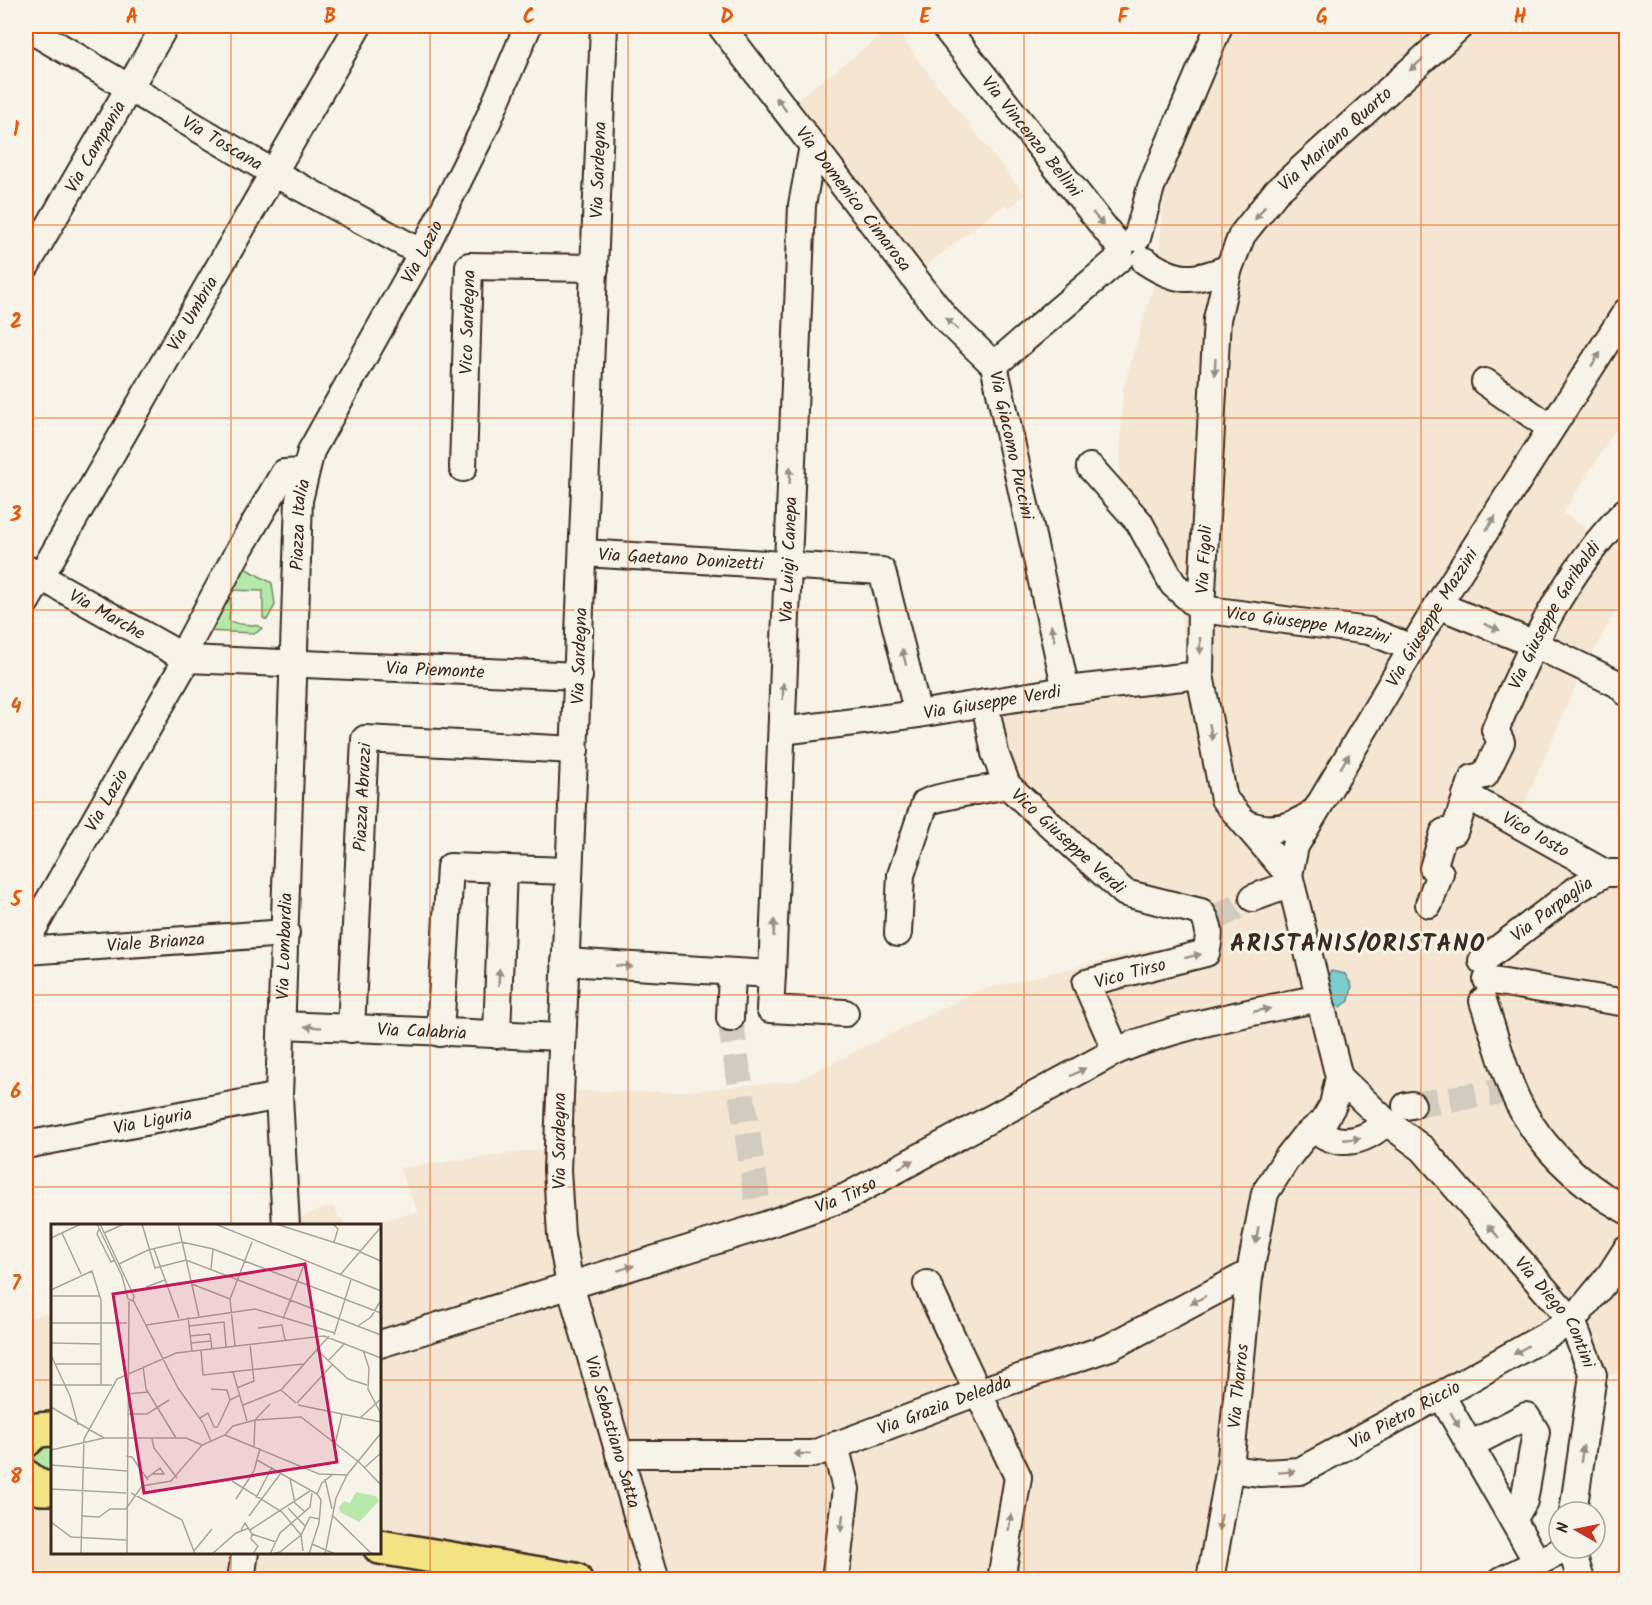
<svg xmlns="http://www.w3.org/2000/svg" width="1652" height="1605" font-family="Kalam,sans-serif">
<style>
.built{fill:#f4e6d2}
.green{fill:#b5e8a9;stroke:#788964;stroke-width:1.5}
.water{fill:#7bccd1;stroke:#618b89;stroke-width:1.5}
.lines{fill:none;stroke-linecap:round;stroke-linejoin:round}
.minor-tunnel{stroke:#d1cbc0;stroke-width:26;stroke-dasharray:26 13;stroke-linecap:butt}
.minor-casing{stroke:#3b2a1e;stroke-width:30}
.major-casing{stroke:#3b2a1e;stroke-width:38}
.minor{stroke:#f7f3e8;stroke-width:26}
.major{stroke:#f4e382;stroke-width:33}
.oneway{fill:#998e83}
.grid{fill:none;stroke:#e8590c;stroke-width:1.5;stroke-opacity:0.55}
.labels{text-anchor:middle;stroke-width:6;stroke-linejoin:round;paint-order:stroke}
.street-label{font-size:18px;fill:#3b2a1e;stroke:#f7f3e8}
.district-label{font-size:24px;font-weight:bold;letter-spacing:1.5px;fill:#3b2a1e;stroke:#f7f3e8}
.inset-road{fill:none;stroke:#aca397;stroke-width:1.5}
.view{fill:#c2185b;fill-opacity:0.15;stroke:#c2185b;stroke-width:3}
.inset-edge{fill:none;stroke:#3b2a1e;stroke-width:3}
.neatline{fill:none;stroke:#e8590c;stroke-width:2}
.grid-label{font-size:20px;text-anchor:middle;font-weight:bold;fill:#e8590c}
</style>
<rect width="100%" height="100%" fill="#f7f3e8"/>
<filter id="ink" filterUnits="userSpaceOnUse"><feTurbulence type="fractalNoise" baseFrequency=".0167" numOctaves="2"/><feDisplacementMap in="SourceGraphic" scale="12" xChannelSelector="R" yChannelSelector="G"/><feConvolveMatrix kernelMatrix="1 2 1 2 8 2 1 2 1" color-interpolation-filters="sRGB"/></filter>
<g filter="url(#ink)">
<g class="built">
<polygon points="886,26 894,26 921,64 1025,195 1009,208 1005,204 923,268 791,104 877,39 874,35"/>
<polygon points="1220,26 1626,26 1626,413 1563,513 1626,555 1626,592 1578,680 1517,821 1626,871 1626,1369 1606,1377 1598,1345 1570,1312 1359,1439 1225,1473 1207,1579 26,1580 26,1319 52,1312 52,1552 380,1552 380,1226 361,1225 418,1212 399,1168 552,1148 567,1091 676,1092 796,1081 977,991 1145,950 1207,944 1194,918 1130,891 1037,826 1000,747 1001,703 1188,663 1177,590 1119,483 1123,389 1157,274 1164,196 1176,140"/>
<polygon points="331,1206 346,1225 277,1226"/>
</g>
<g class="green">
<polygon points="241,566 272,583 275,605 267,620 263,618 263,591 226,590"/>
<path d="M221,598h10l-2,22c11,8 23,1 33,8l-6,5 -55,-2z"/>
<path d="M52,1444v29h-3l-14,-9c-3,-13 5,-19 17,-20z"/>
</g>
<polygon class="water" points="1331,971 1345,974 1352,986 1349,1001 1340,1007 1333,1004 1326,978"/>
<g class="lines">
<g class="minor-tunnel">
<polyline points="1214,919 1253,898"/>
<polyline points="730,1018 758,1205"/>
<polyline points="1412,1105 1503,1091"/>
</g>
<g class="minor-casing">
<g id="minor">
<path id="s1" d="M604,26l-47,1144 4,65 9,50 86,295"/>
<path id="s2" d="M721,26l225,293 48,46"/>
<path id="s3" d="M944,26l171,215 7,4"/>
<path id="s4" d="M26,27l246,145 150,81"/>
<polyline points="1137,238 1151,187 1219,26"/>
<path d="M1145,261c33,22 48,21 84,7"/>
<path id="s5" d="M26,266l139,-240"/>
<path id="s6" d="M994,365l72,325"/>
<polyline points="994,365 1121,257"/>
<polyline points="1485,382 1551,428"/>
<path id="s7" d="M1090,467l49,55 34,62 28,25 168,22 43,17"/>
<path id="s8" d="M463,468l6,-202 126,2"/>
<path id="s9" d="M583,553l299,18 36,143"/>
<path id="s10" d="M27,569l160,90 392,17"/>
<path id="s11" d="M26,602l332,-576"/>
<polyline points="1438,605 1532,643 1618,684 1626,692"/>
<path id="s12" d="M985,703l10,50 12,32 118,108 76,19c10,14 9,24 5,41l-120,30 30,68"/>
<path id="s13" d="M782,731l136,-17 148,-24 134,-15"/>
<path id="s14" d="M1466,795l139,78"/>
<path d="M1245,823c26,11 49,5 70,-12"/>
<path id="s15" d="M1289,875l6,-29 143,-241 188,-293"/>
<polyline points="1253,898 1291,884"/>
<path id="s16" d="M1429,904l11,-31 -7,-5 11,-36h10l19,-54 12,-3 16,-33 -6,-12c34,-79 69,-158 131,-219"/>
<path d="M898,933l3,-58 24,-72c14,-8 62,-13 82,-18"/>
<path id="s17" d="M26,941l161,-282 3,-18 49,-91 45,-77 20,-1"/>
<path id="s18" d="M26,951l260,-18"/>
<path id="s19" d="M1482,961l94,-71 29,-17h21"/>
<path id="s20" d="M565,962l207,12 30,-769 11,-59"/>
<polyline points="772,974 770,1009 845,1013"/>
<polyline points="1487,980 1626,1003"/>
<path d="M1483,1001c10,29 18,59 29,88 22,53 65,94 114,121"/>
<polyline points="730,1018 732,973"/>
<path id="s21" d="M282,1025l279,12"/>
<path id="s22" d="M351,1029l14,-290 210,11"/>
<polyline points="440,1033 450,867 569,871"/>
<polyline points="497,1035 503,868"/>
<path id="s23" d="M1339,1077l45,43 39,29 149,172 21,54 -20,137"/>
<polyline points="1406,1106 1412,1105"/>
<path d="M1315,1129c24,20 50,13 71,-7"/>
<path id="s24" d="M26,1145l253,-49"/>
<path id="s25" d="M286,1226l-7,-130 20,-596 12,-49 111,-198 64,-128 42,-99"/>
<polyline points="927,1284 1018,1477 1001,1580"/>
<path id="s26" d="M380,1344l383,-118 83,-29 270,-146c66,-27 134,-38 203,-53"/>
<polyline points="1441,1395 1470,1445"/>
<path id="s27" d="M619,1454h194l165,-62 132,-45 140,-74"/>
<path id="s28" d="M1229,1469l32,4 39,-2 148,-80 124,-70 38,-46 16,-25"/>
<polyline points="1513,1520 1524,1501 1536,1432 1526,1416 1470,1445 1537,1562"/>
<polyline points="1571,1548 1581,1580"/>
<polyline points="241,1580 245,1552"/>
<polyline points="835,1580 846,1489 835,1445"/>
<path id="s29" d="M1210,1580l20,-113 19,-189 16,-85 20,-32 18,-23 20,-16 10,-17 6,-28 -50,-202 -65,-76 -24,-124 1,-66 16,-290 12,-51 13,-33 34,-43 184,-166"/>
<polyline points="1502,1580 1567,1548"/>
</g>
</g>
<g class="major-casing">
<g id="major">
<polyline points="26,1440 37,1430 52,1429"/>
<polyline points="26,1477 41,1488 52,1488"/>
<polyline points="380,1547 575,1580"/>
</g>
</g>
<use href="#minor" class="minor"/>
<use href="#major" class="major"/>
</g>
<defs><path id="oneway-solid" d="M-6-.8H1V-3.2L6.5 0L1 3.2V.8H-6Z" transform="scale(1.5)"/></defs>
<g class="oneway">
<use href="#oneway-solid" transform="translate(1416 65) rotate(138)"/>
<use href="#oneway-solid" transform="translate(781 104) rotate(-127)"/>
<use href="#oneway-solid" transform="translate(1260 213) rotate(127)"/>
<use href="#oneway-solid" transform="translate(1098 219) rotate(51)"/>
<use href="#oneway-solid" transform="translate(952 324) rotate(-136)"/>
<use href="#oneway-solid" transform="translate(1596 359) rotate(-57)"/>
<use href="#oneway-solid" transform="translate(1215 367) rotate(93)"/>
<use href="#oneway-solid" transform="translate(790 475) rotate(-87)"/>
<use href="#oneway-solid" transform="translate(1491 523) rotate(-57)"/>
<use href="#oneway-solid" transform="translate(1492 627) rotate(22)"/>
<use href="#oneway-solid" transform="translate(1053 633) rotate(-102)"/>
<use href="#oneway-solid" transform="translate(1200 646) rotate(90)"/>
<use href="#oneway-solid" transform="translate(904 657) rotate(-104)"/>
<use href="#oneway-solid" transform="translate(783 691) rotate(-89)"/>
<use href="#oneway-solid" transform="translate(1211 732) rotate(80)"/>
<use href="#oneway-solid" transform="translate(1345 761) rotate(-59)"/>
<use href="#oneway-solid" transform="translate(774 928) rotate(-87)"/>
<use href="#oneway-solid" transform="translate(1193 956) rotate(-14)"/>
<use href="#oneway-solid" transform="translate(624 966) rotate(4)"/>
<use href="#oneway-solid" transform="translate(499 977) rotate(-88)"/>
<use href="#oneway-solid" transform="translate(1262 1010) rotate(-11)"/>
<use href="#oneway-solid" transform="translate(313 1027) rotate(-177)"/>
<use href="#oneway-solid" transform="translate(1078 1072) rotate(-28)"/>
<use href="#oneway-solid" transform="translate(1352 1139) rotate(-5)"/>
<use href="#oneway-solid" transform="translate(906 1164) rotate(-28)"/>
<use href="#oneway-solid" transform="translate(1493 1231) rotate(-131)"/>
<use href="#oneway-solid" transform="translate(1257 1235) rotate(100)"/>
<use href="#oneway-solid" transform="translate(626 1268) rotate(-17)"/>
<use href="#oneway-solid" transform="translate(1198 1300) rotate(152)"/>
<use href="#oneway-solid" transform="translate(1521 1350) rotate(150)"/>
<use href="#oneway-solid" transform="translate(1455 1420) rotate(60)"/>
<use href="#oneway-solid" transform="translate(802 1454) rotate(180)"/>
<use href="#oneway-solid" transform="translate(1582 1454) rotate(-82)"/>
<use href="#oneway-solid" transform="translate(1287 1472) rotate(-4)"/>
<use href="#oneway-solid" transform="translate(1010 1522) rotate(-80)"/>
<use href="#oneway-solid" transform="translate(842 1523) rotate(97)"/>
<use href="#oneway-solid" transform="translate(1220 1523) rotate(100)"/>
</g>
</g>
<path class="grid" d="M231,26v1200M430,26v1554M628,26v1554M826,26v1554M1024,26v1554M1222,26v1554M1421,26v1554M26,225h1600M26,418h1600M26,610h1600M26,802h1600M26,995h1600M26,1187h1600M26,1380h26M380,1380h1246M231,1552v28"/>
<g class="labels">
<g class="street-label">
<text dy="6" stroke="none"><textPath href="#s3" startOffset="141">Via Vincenzo Bellini</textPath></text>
<text dy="6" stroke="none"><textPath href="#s29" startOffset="1545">Via Mariano Quarto</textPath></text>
<text dy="6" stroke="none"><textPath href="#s4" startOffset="228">Via Toscana</textPath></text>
<text dy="6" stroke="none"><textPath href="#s5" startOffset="138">Via Campania</textPath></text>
<text transform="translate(598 170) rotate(-88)" y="6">Via Sardegna</text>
<text dy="6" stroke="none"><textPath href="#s2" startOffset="218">Via Domenico Cimarosa</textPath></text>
<text dy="6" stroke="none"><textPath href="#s25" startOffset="1005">Via Lazio</textPath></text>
<text dy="6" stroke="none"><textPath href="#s11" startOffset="333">Via Umbria</textPath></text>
<text dy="6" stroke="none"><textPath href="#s8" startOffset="146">Vico Sardegna</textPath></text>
<text dy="6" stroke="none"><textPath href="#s6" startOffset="82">Via Giacomo Puccini</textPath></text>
<text dy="6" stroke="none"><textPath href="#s25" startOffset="702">Piazza Italia</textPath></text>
<text dy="6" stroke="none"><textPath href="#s9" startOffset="98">Via Gaetano Donizetti</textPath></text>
<text dy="6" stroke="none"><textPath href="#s20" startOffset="622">Via Luigi Canepa</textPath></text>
<text dy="6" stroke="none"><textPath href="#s29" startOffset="1082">Via Figoli</textPath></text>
<text dy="6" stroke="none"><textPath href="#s10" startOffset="92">Via Marche</textPath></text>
<text dy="6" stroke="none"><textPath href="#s16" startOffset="338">Via Giuseppe Garibaldi</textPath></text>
<text dy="6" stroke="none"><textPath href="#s15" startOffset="296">Via Giuseppe Mazzini</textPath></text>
<text dy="6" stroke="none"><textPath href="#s7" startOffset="290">Vico Giuseppe Mazzini</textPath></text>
<text transform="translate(579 656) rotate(-88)" y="6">Via Sardegna</text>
<text dy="6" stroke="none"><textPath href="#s10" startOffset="432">Via Piemonte</textPath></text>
<text dy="6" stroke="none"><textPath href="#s13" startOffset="212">Via Giuseppe Verdi</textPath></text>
<text dy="6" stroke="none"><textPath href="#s17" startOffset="162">Via Lazio</textPath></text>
<text dy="6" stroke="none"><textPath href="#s22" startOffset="232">Piazza Abruzzi</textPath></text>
<text dy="6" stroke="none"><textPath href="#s14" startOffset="80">Vico Iosto</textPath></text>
<text dy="6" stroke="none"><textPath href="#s12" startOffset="168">Vico Giuseppe Verdi</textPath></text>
<text dy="6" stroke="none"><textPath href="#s19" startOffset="87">Via Parpaglia</textPath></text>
<text dy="6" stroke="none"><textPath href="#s18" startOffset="130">Viale Brianza</textPath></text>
<text dy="6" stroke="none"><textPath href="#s25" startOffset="280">Via Lombardia</textPath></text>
<text transform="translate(1130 973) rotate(-15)" y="6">Vico Tirso</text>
<text dy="6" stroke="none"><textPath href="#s21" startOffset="140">Via Calabria</textPath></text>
<text dy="6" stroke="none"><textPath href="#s24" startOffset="129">Via Liguria</textPath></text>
<text transform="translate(559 1141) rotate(-90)" y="6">Via Sardegna</text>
<text dy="6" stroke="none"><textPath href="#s26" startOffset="489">Via Tirso</textPath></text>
<text dy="6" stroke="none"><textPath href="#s23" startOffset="322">Via Diego Contini</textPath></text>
<text dy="6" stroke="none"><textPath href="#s29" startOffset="196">Via Tharros</textPath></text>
<text dy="6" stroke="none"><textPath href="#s27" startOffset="334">Via Grazia Deledda</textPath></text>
<text dy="6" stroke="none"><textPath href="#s28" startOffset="190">Via Pietro Riccio</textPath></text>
<text dy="6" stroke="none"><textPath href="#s1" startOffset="1414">Via Sebastiano Satta</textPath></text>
</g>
<g class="district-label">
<text x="1358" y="951">ARISTANIS/ORISTANO</text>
</g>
</g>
<g transform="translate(51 1224)">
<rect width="330" height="330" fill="#f7f3e8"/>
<path d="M305,268l20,4 3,5 -20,21 -19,-10 -1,-5 5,-6 6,2z" fill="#b5e8a9"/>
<path class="inset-road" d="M46,0l25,52 6,23 5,2 1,-5 -34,-72M91,0l13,44 31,-8 195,75M127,0l21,92M164,0l166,67M225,0l85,27M282,0l5,5 -4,13M48,5l-2,5 14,28 4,-2M11,9l19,41M53,9l20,-9M0,14l30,-14M103,25l25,69M309,28l21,9M68,40l29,-14 34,-8 31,7 168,64M160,45l2,-20M289,51l41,-48M141,60l38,15M95,63l19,-7M0,66l41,-19 9,29v85M0,72h49M82,76l45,88 25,35 8,18M137,93l4,34M232,95l22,-57M0,99h76M95,101l109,-16 80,24M138,102l35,-4 2,25M307,102l13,-9 10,-17M207,104l24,-3 3,15M283,111l17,-55M139,112l20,-2 2,15M0,119l50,1M140,119l20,-2M184,122l-5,-47 22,-57M150,126l2,25 100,-11M266,126l31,29 19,6M312,126l6,18 -1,21 13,25M0,131l19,41 8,29M277,137l17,-18M5,140h45M92,142l3,23 30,49M182,148l14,49M0,161h61M186,164l17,-7 -4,-37M160,165l16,1 3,10M230,166l48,-54M230,166l15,13M76,170l21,-2M246,179l35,-38M192,181l38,-15M247,181l83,17M0,183l53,31M76,190h20l22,-14M149,194l8,-5 6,14h4M309,194l21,-19M167,202l12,-26 10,-5M174,211l94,39 28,1M101,215l2,9 23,30M284,220l7,-29M203,222l1,-26 15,-16M0,226l53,-12h82l16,7M75,232l6,1 16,23M206,236l60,34 5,-11 10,-8M0,241l76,6M313,244l17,-15M96,254l13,-10 4,6h-12M239,255l5,24 10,9M274,255l7,30M181,257l50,31 19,23 2,16M0,265l75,4M80,269l51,27 13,34M205,274l16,-31M185,275l18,-28 6,-23M237,284l18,19M281,291l40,39M30,292l18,1 11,-8h16l16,-23 29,-5 31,-36 23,-10 8,-9 22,-6 46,-3 58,45 22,23M198,292l32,-43M0,298l20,15 55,3M190,306l4,-7 7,11 24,8M199,306l60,-39M201,310l-1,5 7,7 -5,8M261,320l23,10M143,327l18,-22M30,330l3,-115 33,-60 59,-26 148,-17 57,22M76,330l2,-253M161,330l24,-21 13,-5M219,330l10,-21 30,-26 2,-14M220,330l9,-2 21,-17 9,-18 9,2M258,330l10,-31 2,-23 -4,-6M274,330l11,-56 11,-23 34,-42"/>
<path class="view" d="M254,40l32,198 -193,31 -31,-199z"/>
<rect width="330" height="330" class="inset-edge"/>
</g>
<rect width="1652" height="1605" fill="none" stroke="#f7f3e8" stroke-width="66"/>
<g transform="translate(1577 1530) rotate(279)"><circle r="28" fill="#f7f3e8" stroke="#aca397" stroke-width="1.5"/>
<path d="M0-4.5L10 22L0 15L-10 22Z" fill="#c8321e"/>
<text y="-9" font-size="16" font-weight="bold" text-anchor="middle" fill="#3b2a1e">N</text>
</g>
<rect x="33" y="33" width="1586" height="1539" class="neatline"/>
<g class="grid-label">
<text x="132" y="23">A</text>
<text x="330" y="23">B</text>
<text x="529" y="23">C</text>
<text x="727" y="23">D</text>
<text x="925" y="23">E</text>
<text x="1123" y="23">F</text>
<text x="1322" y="23">G</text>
<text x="1520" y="23">H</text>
<text x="16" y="136">1</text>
<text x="16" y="328">2</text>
<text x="16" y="521">3</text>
<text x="16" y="713">4</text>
<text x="16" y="906">5</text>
<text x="16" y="1098">6</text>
<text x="16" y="1290">7</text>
<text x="16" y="1483">8</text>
</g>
</svg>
